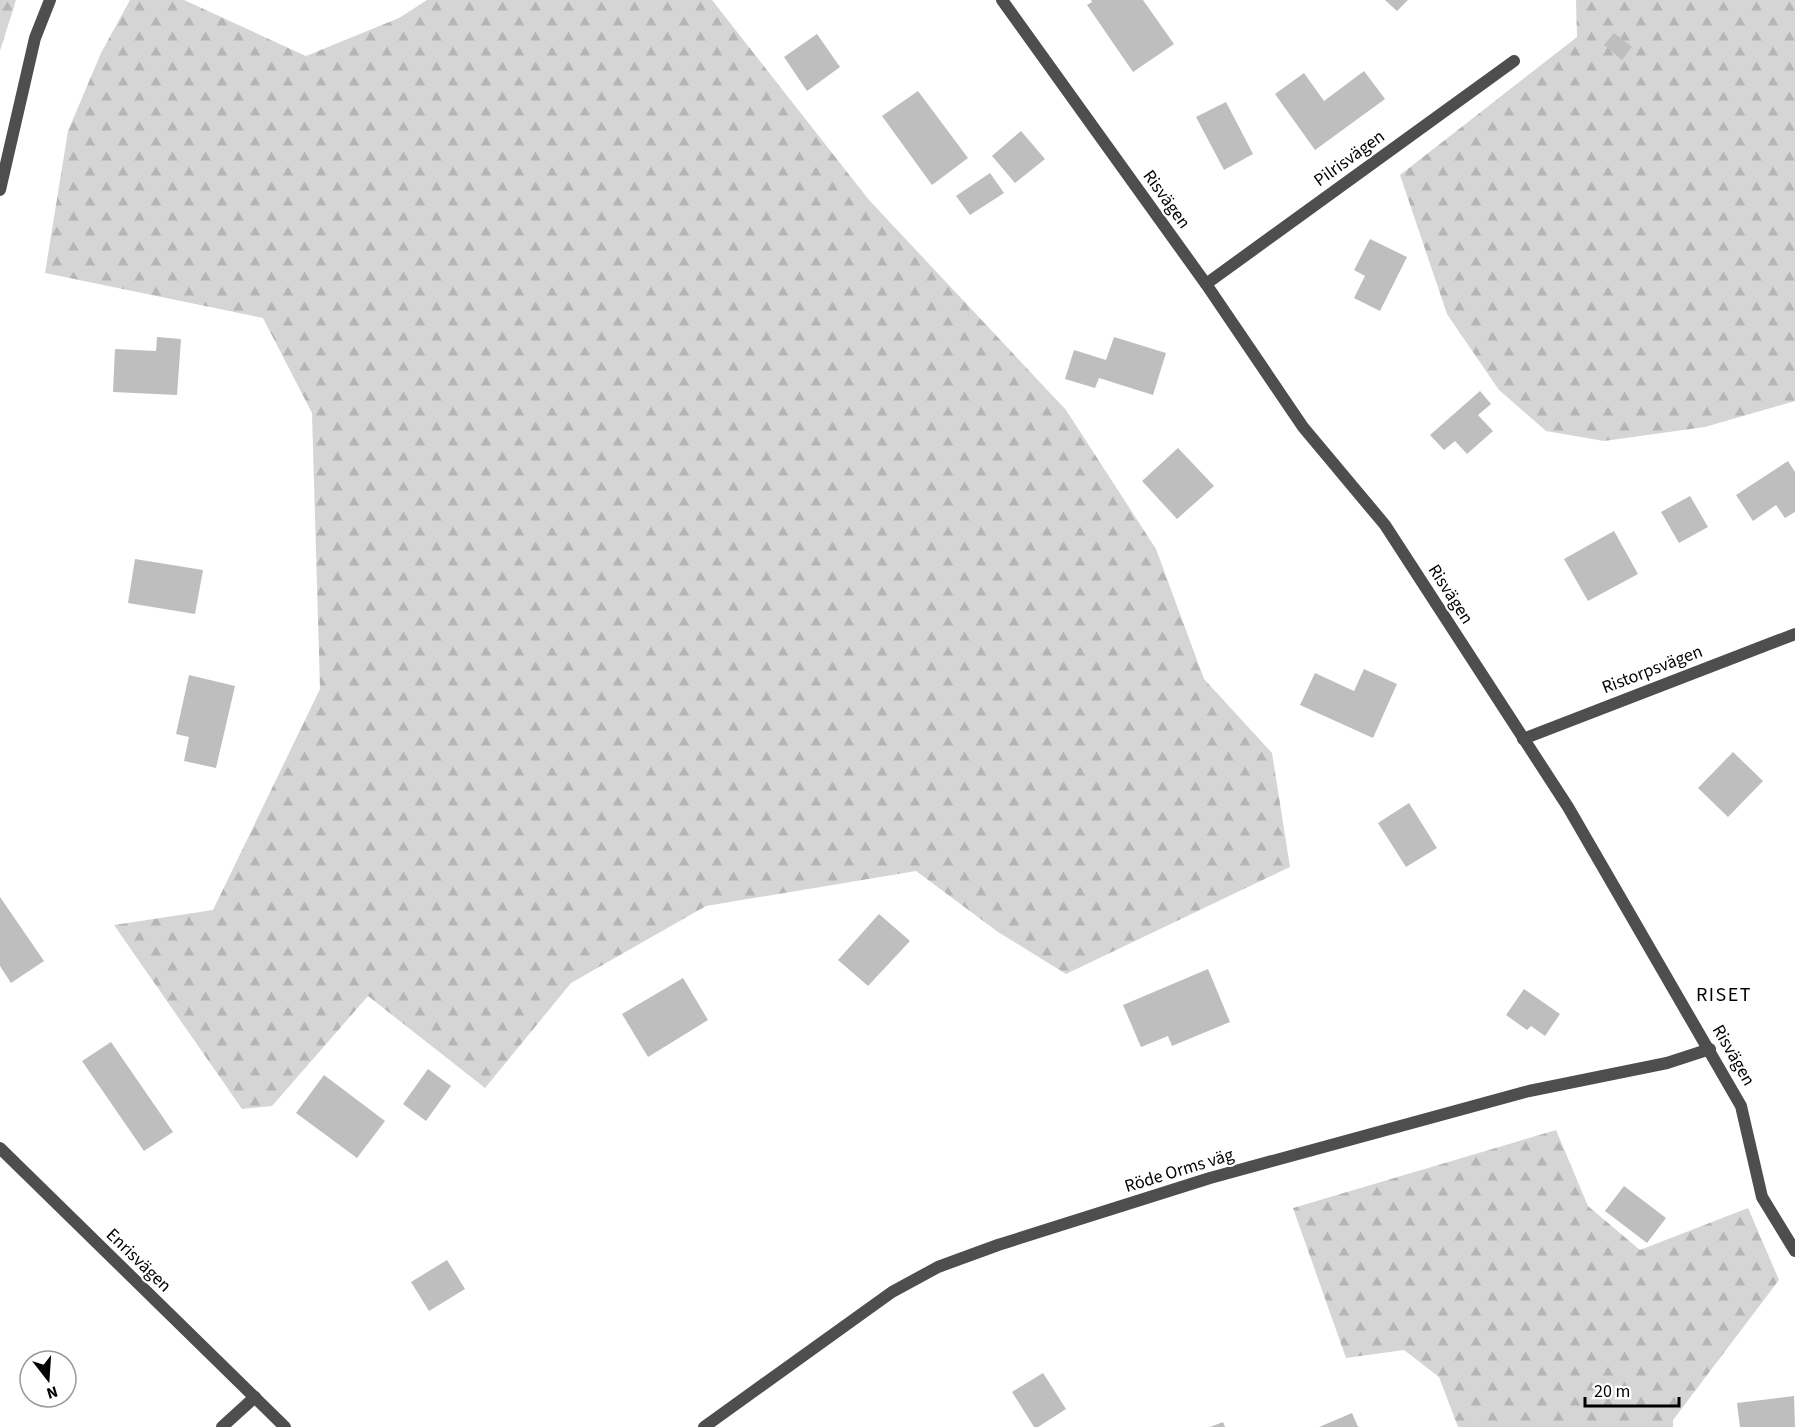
<svg xmlns="http://www.w3.org/2000/svg" width="1795" height="1427" font-family="'Source Sans 3',sans-serif">
<style>
.forest{fill:url(#forest-firs)}
.building{fill:#bebebe}
.lines{fill:none;stroke-linecap:round;stroke-linejoin:round}
.minor{stroke:#4e4e4e;stroke-width:12}
.tertiary{stroke:#4e4e4e;stroke-width:12}
.labels{text-anchor:middle;stroke-width:4.5;stroke-linejoin:round;paint-order:stroke}
.street-label{font-size:18px;fill:#000;stroke:#fff}
.neighbourhood-label{font-size:20px;letter-spacing:1.5px;fill:#000;stroke:#fff}
</style>
<defs>
<pattern id="forest-firs" width="22" height="20" patternUnits="userSpaceOnUse" patternTransform="scale(1.5)"><rect width="22" height="20" fill="#d5d5d5"/><path d="M5 1l3.5 6h-7zM16 11l3.5 6h-7z" fill="#b5b5b5"/></pattern>
</defs>
<rect width="100%" height="100%" fill="#fff"/>
<g class="forest">
<polygon points="0,0 16,0 0,51"/>
<polygon points="130,0 184,0 306,56 399,18 427,0 712,0 869,200 1066,410 1156,549 1204,679 1272,753 1290,867 1066,974 998,932 916,871 706,906 571,983 485,1088 368,996 272,1106 242,1109 114,925 213,910 320,689 312,413 263,318 45,273 68,131 101,53"/>
<polygon points="1576,0 1795,0 1795,401 1705,427 1604,441 1546,431 1499,390 1447,314 1400,175 1577,37"/>
<polygon points="1556,1130 1588,1206 1640,1250 1748,1208 1779,1280 1673,1420 1673,1427 1458,1427 1439,1377 1404,1350 1346,1358 1293,1208"/>
</g>
<g class="building">
<polygon points="1091,0 1143,0 1174,44 1133,72 1087,5 1092,2"/>
<polygon points="1385,0 1408,0 1397,11"/>
<polygon points="1614,33 1632,47 1622,60 1604,45"/>
<polygon points="817,34 840,67 807,91 784,57"/>
<polygon points="1364,71 1385,99 1315,150 1275,94 1304,73 1324,101"/>
<polygon points="918,91 968,158 932,185 882,116"/>
<polygon points="1226,102 1253,154 1224,170 1196,117"/>
<polygon points="1021,131 1045,159 1015,183 992,156"/>
<polygon points="990,173 1004,193 970,215 956,196"/>
<polygon points="1370,239 1407,257 1380,311 1354,298 1365,276 1354,270"/>
<polygon points="157,337 181,339 177,395 113,392 115,349 156,351"/>
<polygon points="1114,337 1166,353 1153,395 1099,378 1095,388 1065,379 1074,350 1106,360"/>
<polygon points="1480,391 1491,404 1478,415 1493,431 1467,454 1455,441 1444,450 1430,435"/>
<polygon points="1178,448 1214,486 1177,519 1142,481"/>
<polygon points="1788,461 1795,472 1795,512 1785,518 1776,505 1753,521 1736,495"/>
<polygon points="1690,496 1708,527 1679,543 1661,512"/>
<polygon points="1614,531 1638,574 1588,601 1564,559"/>
<polygon points="135,559 203,570 195,614 128,603"/>
<polygon points="1364,669 1397,684 1373,738 1300,705 1315,673 1354,691"/>
<polygon points="189,675 235,686 216,768 184,761 189,737 176,734"/>
<polygon points="1733,752 1763,781 1728,817 1698,788"/>
<polygon points="1409,803 1437,848 1406,867 1378,823"/>
<polygon points="0,897 44,961 11,983 0,966"/>
<polygon points="879,914 910,941 868,986 838,960"/>
<polygon points="1208,969 1230,1022 1172,1046 1168,1036 1141,1047 1123,1005"/>
<polygon points="683,978 708,1020 648,1057 622,1014"/>
<polygon points="1524,989 1560,1014 1545,1036 1531,1026 1527,1030 1506,1015"/>
<polygon points="111,1042 173,1132 144,1151 82,1061"/>
<polygon points="428,1069 451,1086 426,1121 403,1104"/>
<polygon points="324,1075 385,1121 357,1158 296,1113"/>
<polygon points="1624,1186 1666,1218 1647,1243 1605,1211"/>
<polygon points="447,1260 465,1289 429,1311 411,1282"/>
<polygon points="1043,1373 1066,1409 1038,1427 1034,1427 1012,1392"/>
<polygon points="1794,1396 1795,1427 1740,1427 1737,1403"/>
<polygon points="1352,1413 1358,1427 1319,1427"/>
<polygon points="1223,1422 1225,1427 1210,1427"/>
</g>
<g class="lines">
<g class="minor">
<polyline points="1002,0 1206,284 1303,427 1385,525 1568,807 1741,1106 1762,1197 1795,1251"/>
<polyline points="1206,284 1514,61"/>
<polyline points="1523,739 1795,634"/>
<polyline points="0,1148 285,1427"/>
<polyline points="222,1427 255,1397"/>
<polyline points="704,1427 892,1292 938,1267 998,1245 1210,1178 1529,1091 1667,1063 1710,1049"/>
</g>
<polyline class="tertiary" points="0,190 35,38 50,0"/>
</g>
<g class="labels">
<g class="street-label">
<text transform="translate(1349 158) rotate(-36)" y="6">Pilrisvägen</text>
<text transform="translate(1167 199) rotate(54)" y="6">Risvägen</text>
<text transform="translate(1451 594) rotate(57)" y="6">Risvägen</text>
<text transform="translate(1652 669) rotate(-21)" y="6">Ristorpsvägen</text>
<text transform="translate(1734 1055) rotate(60)" y="6">Risvägen</text>
<text transform="translate(1179 1170) rotate(-17)" y="6">Röde Orms väg</text>
<text transform="translate(139 1260) rotate(44)" y="6">Enrisvägen</text>
</g>
<g class="neighbourhood-label">
<text x="1724" y="1001">RISET</text>
</g>
</g>
<g transform="translate(48 1379) rotate(163)"><circle r="28" fill="#ffffff" stroke="#999999" stroke-width="1.5"/>
<path d="M0-4.5L10 22L0 15L-10 22Z" fill="#000000"/>
<text y="-9" font-size="16" font-weight="bold" text-anchor="middle" fill="#000000">N</text>
</g>
<path d="M1585 1397v9h94v-9" fill="none" stroke="#000000" stroke-width="3"/>
<text x="1594" y="1397" font-size="18" fill="#000000" stroke="#ffffff" stroke-width="4.5" paint-order="stroke">20 m</text>
</svg>
